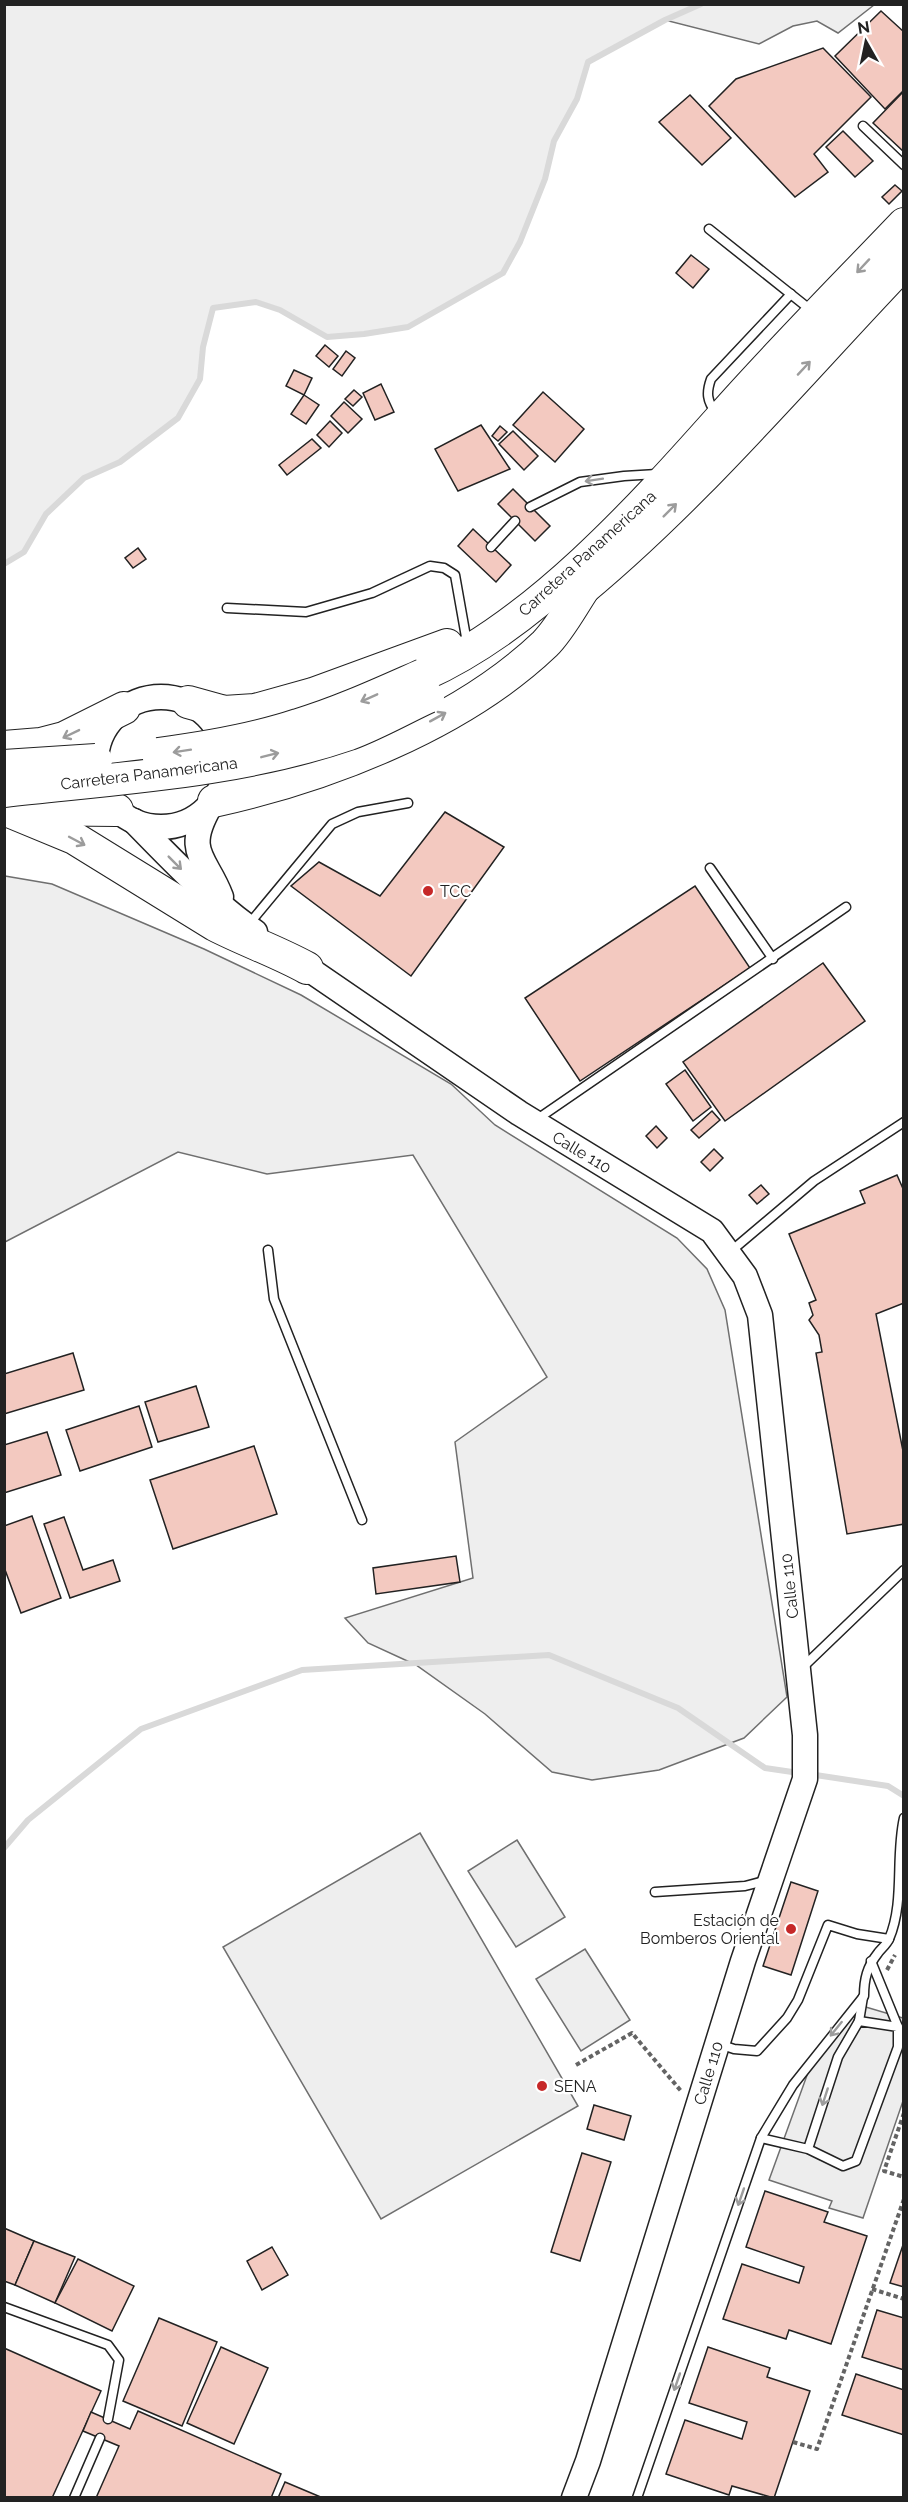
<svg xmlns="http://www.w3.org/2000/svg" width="908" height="2502" font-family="Raleway,sans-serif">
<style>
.green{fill:#eee;stroke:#6f6f6f;stroke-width:1.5}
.parking{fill:#ededed;stroke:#6f6f6f;stroke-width:1.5}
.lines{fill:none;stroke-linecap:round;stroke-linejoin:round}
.stream{stroke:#d9d9d9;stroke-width:6}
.building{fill:#f3c9c0;stroke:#222;stroke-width:1.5}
.lane-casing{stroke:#222;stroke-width:11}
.secondary-casing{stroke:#222;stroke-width:27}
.highway-casing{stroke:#222;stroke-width:34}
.path{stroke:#646464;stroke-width:4;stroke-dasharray:4.5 3;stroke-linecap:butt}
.lane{stroke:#fff;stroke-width:8}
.secondary{stroke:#fff;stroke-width:24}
.highway{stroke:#fff;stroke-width:32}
.highway-bridge-casing{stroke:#222;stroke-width:34;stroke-linecap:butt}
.highway-bridge{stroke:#fff;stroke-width:32}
.oneway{stroke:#9c9c9c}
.poi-dot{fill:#c62828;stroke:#fff;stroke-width:2}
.labels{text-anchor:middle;stroke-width:4.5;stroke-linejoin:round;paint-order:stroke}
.street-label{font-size:16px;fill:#222;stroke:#fff}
.poi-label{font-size:16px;fill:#222;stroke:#fff;text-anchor:start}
</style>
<rect width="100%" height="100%" fill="#fff"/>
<g class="green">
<polygon points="5,4 874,4 874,5 838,33 817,21 793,26 759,44 665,20 588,62 577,99 554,141 545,179 520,242 503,273 408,327 364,334 327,337 280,310 256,302 213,308 203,347 200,379 178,418 120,462 84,478 46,514 24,552 5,564"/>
<polygon points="5,876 52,884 204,949 301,995 451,1084 495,1125 677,1238 707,1269 725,1310 787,1697 744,1738 659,1770 592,1780 552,1772 485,1714 416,1665 368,1643 345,1618 473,1578 455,1442 547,1377 413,1155 267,1174 178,1152 5,1242"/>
<polygon points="420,1833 578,2106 381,2219 223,1947"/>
<polygon points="517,1840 565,1917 516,1947 468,1871"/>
<polygon points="585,1949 630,2020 581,2051 536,1979"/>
</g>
<polygon class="parking" points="859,2005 903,2018 903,2101 863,2218 829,2208 832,2201 769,2180 810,2067"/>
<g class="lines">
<g class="stream">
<polyline points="4,564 24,552 46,514 84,478 120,462 178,418 200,379 203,347 213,308 256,302 280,310 327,337 364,334 408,327 503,273 520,242 545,179 554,141 577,99 588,62 665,20 701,4"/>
<polyline points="809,1774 888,1786 904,1796"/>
<polyline points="4,1848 28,1820 141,1729 302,1670 549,1655 678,1708 765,1768 799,1773"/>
</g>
</g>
<g class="building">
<polygon points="881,11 904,32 904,90 885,109 835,56"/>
<polygon points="823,48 871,97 814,154 828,172 795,197 709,106 736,79"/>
<polygon points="904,91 904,152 873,123"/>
<polygon points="690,95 731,138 702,165 659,122"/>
<polygon points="843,131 873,161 855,177 826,147"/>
<polygon points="895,185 902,191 889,204 882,197"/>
<polygon points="691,255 709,269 693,288 676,273"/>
<polygon points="325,345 338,356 329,367 316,356"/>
<polygon points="346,351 355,358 342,376 333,369"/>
<polygon points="294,370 312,378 304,395 286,386"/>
<polygon points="381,384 394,412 375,420 363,393"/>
<polygon points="354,390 362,397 353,406 345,399"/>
<polygon points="543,392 584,429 555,462 513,425"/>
<polygon points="304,395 319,405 306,424 291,414"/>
<polygon points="344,402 362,419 348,433 331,416"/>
<polygon points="330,421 342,433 329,447 317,435"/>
<polygon points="481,425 510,469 458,491 435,449"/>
<polygon points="500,426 507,432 498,441 492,436"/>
<polygon points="513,431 538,456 524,470 499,444"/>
<polygon points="312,439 321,448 287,475 279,465"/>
<polygon points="513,489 550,526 535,541 498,504"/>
<polygon points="473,529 511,565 496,582 458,546"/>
<polygon points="138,548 146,559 133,568 125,558"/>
<polygon points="445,812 504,847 411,976 291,886 319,862 380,896"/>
<polygon points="695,886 750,968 580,1081 525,998"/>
<polygon points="823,963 865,1021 725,1121 683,1062"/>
<polygon points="685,1070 711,1107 693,1121 666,1084"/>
<polygon points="712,1111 720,1120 699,1138 691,1130"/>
<polygon points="656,1126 667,1138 657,1148 646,1136"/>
<polygon points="714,1149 723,1158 710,1171 701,1162"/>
<polygon points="897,1175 904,1191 904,1303 876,1314 904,1456 904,1524 847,1534 816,1353 822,1352 819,1335 809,1320 813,1315 809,1303 816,1300 789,1234 865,1203 860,1191"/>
<polygon points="761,1185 769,1194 757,1204 749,1195"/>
<polygon points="73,1353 84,1390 4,1414 4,1374"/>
<polygon points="196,1386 209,1427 158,1442 145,1402"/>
<polygon points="139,1406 152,1447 80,1471 66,1430"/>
<polygon points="47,1432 61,1475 4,1493 4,1445"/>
<polygon points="254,1446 277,1514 173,1549 150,1480"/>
<polygon points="32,1516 61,1598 21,1613 4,1567 4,1526"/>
<polygon points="64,1517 83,1570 113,1560 120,1581 70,1598 44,1524"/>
<polygon points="456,1556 460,1582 376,1594 373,1568"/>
<polygon points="791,1882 818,1891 791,1975 763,1966"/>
<polygon points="594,2105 631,2116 624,2140 587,2129"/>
<polygon points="582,2153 611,2162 580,2261 551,2252"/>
<polygon points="765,2191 828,2212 824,2222 867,2236 831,2344 789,2330 786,2339 723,2319 742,2264 799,2283 804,2267 746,2247"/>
<polygon points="4,2228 34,2241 15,2285 4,2281"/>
<polygon points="34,2241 75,2257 55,2303 15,2285"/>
<polygon points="904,2242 904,2287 890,2283"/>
<polygon points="272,2247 288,2275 262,2290 247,2261"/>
<polygon points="78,2259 134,2286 112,2331 55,2303"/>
<polygon points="877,2310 904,2318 904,2370 862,2357"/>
<polygon points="159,2318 217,2342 182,2426 123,2401"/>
<polygon points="221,2347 268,2368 234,2444 187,2423"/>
<polygon points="708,2347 770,2368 767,2377 810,2391 774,2498 732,2486 729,2495 666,2474 685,2420 742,2439 747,2422 689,2403"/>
<polygon points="4,2348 101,2391 52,2498 4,2498"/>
<polygon points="856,2374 904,2390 904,2435 842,2415"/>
<polygon points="138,2411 281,2474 271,2498 96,2498 119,2446 83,2431 91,2412 130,2429"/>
<polygon points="285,2482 323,2498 278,2498"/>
</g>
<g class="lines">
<g class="lane-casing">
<g id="lane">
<polyline points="863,126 904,165"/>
<polyline points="709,229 812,311"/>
<path d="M716,413c-9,-12 -10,-20 -5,-34l80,-85"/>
<polyline points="530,507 580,482 624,476 657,474"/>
<polyline points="491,547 515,521"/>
<polyline points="227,608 306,612 372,593 430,566 444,568 455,575 466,637"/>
<polyline points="710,868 773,959"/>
<polyline points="249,924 332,824 358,812 408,803"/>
<polyline points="536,1120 846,907"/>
<polyline points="268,1250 274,1299 362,1520"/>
<polyline points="730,1252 814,1181 904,1122"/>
<polyline points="803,1667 904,1570"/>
<polyline points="655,1892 745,1886 768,1880"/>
<polyline points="871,1961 898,2027"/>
<polyline points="859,2021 863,1997"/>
<polyline points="719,2044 734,2049 757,2051 787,2018 798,2000 828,1925 857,1934 889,1939"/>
<polyline points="761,2138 808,2149 843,2166 856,2161 898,2047 898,2027 859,2021 838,2057 808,2149"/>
<polyline points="4,2307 108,2345 119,2360 108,2419"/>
<polyline points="74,2498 100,2438"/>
<path d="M637,2498l124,-360 32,-53 71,-89c0,-17 3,-29 14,-43 3,-4 9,-9 11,-14 16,-37 6,-82 15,-121"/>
</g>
</g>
<g class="secondary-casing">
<g id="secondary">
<circle cx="161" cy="762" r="65"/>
<path d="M210,806c-27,47 -4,51 11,91"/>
<path d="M134,821c39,40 76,79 121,111"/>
<polyline points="294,959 519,1113 712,1231 745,1276 760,1315 805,1735 805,1779 743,1961 588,2461 574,2498"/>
</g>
</g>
<g class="highway-casing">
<g id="highway">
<path d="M567,602c122,-98 229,-226 337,-339"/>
<path d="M423,675c112,-50 216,-165 297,-256 59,-67 122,-130 184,-195"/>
<polyline points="188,702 224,712 255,710 313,694 447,645"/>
<polyline points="4,747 41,744 64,738 124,708"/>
<path d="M214,801c113,-25 246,-76 331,-157 15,-15 27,-38 39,-56"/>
<path d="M4,809l70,29 141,87c31,16 61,26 92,43"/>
<polyline points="17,809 117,810"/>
</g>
</g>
<g class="path">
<polyline points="887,1970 895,1955"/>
<polyline points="576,2065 632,2033 681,2091"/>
<polyline points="904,2113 884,2171 904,2177"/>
<polyline points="872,2289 904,2299"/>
<polyline points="793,2442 817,2449 904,2199"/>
</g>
<use href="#lane" class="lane"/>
<use href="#secondary" class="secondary"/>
<use href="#highway" class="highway"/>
<g class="highway-bridge-casing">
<g id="highway-bridge">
<path d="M158,754c47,-6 95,-14 140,-29 43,-13 84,-32 125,-50"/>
<polyline points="4,766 96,760"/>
<path d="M4,791c116,-13 234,-19 345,-57 27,-10 53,-25 79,-37"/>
</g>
</g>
<use href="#highway-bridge" class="highway-bridge"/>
</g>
<defs><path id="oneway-shaft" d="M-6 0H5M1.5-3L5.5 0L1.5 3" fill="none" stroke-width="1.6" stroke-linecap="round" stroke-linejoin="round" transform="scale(1.5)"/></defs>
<g class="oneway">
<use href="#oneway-shaft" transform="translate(863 266) rotate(133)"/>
<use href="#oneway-shaft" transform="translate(804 368) rotate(-47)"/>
<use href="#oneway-shaft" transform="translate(594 480) rotate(171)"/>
<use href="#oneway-shaft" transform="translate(670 510) rotate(-45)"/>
<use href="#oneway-shaft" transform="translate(369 698) rotate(156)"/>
<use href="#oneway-shaft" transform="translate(438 717) rotate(-29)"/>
<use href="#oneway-shaft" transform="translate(71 734) rotate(154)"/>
<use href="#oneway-shaft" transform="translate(182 751) rotate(171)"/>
<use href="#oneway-shaft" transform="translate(270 755) rotate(-14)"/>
<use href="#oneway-shaft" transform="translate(77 841) rotate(28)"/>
<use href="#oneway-shaft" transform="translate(175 863) rotate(45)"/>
<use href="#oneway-shaft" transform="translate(836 2029) rotate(129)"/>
<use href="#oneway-shaft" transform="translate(825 2097) rotate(108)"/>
<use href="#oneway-shaft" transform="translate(741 2197) rotate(109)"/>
<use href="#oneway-shaft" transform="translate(677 2382) rotate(109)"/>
</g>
<g class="poi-dot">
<circle cx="428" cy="891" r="6"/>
<circle cx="791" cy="1929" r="6"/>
<circle cx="542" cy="2086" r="6"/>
</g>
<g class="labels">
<g class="street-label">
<text transform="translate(587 553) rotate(-42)" y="6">Carretera Panamericana</text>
<text transform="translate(149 773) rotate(-7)" y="6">Carretera Panamericana</text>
<text transform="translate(582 1152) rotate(31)" y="6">Calle 110</text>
<text transform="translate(789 1586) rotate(-96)" y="6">Calle 110</text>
<text transform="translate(708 2073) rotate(-73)" y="6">Calle 110</text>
</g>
<g class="poi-label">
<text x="440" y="897">TCC</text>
<text x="779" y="1926" text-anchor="end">Estación de<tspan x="779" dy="18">Bomberos Oriental</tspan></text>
<text x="554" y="2092">SENA</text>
</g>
</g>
<rect width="908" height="2502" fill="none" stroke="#222222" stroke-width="12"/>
<g transform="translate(866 42) rotate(351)" stroke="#ffffff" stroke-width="4.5" paint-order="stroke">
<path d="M0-4.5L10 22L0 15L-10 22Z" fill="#222222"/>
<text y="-9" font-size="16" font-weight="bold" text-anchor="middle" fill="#222222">N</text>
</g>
</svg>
